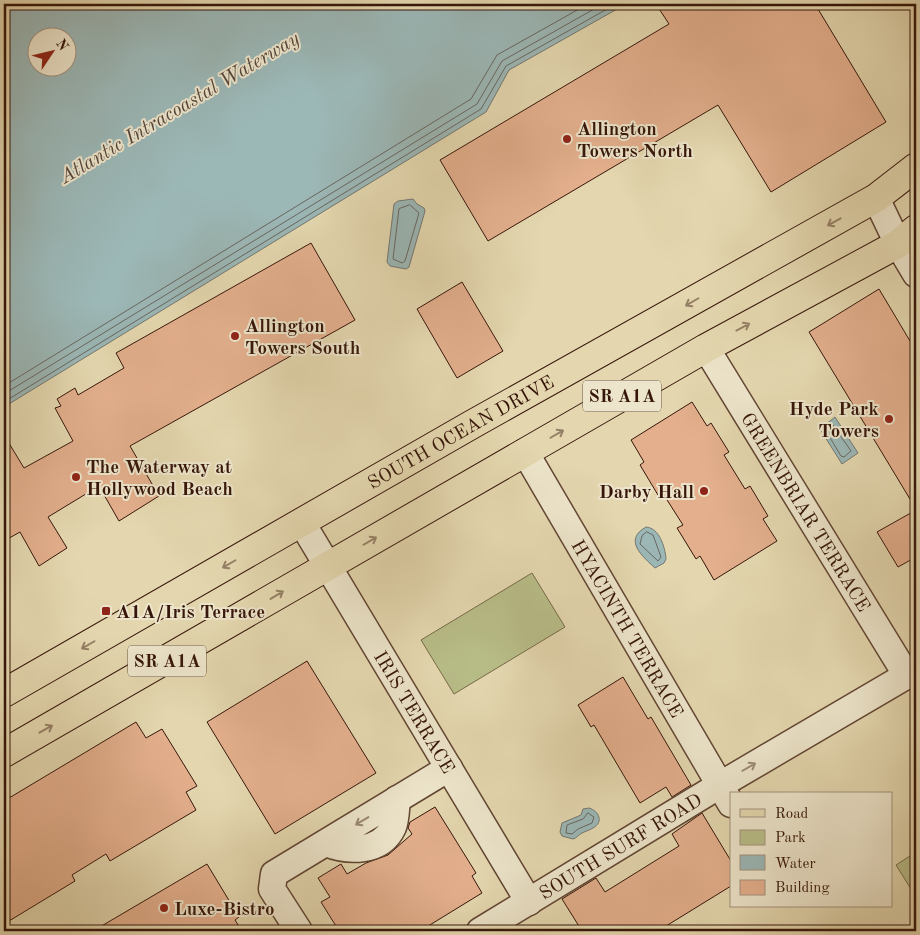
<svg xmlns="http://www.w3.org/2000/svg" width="920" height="935" font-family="'Old Standard TT',serif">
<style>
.green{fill:#b8bd88;stroke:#776a49}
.water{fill:#9bb7b6;stroke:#737771;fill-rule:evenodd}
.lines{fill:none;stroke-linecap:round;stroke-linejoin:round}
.shore{stroke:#686660;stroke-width:1}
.building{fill:#e3af8d;stroke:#36160a}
.minor-casing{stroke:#624633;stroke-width:29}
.major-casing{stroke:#36160a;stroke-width:30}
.minor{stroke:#ede5cb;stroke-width:26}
.major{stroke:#e4d7af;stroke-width:28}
.oneway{stroke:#968065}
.oneway2{stroke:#9b8874}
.poi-dot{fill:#8f2418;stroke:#ede5cb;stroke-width:2}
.labels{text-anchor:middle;stroke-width:4;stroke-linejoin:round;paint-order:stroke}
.shield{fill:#ede5cb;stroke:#6d5444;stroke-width:1}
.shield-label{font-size:18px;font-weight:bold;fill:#36160a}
.poi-label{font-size:19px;font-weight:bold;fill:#36160a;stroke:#ede5cb;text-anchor:start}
.street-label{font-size:19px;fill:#36160a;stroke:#ede5cb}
.water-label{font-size:20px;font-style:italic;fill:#54463e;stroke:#ede5cb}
</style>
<rect width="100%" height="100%" fill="#e4d7af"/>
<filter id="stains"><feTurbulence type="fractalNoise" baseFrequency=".004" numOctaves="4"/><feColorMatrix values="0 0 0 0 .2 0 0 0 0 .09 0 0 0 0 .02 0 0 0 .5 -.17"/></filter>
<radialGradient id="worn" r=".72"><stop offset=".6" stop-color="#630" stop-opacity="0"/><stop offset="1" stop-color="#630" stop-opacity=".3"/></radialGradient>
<g class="green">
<polygon points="532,573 565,627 454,694 421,640"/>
<polygon points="916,852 916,897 896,865"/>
</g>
<g class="water">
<path d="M17,4h609l-117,66 -23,42 -482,295v-396zM38,38h30v30h-30z"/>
<polygon points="413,199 417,204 424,208 425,211 409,267 406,269 390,266 387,262 394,204 398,201"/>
<polygon points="835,417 858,453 842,464 820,429"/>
<path d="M646,527c13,1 19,19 20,32l-2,4 -9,5c-13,-12 -32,-28 -9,-41z"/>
<path d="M589,808c10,3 15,14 4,20 -3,2 -7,3 -11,5 -4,2 -5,5 -9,6l-11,-3 -2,-4 2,-9 19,-8 2,-6z"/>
</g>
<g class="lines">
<g class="shore">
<polygon points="410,205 419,213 405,261 402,263 393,259 399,209"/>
<polyline points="4,386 471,99 497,55 588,4"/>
<polyline points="4,394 477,104 502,61 603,4"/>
<polyline points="4,402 481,109 506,66 616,4"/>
<polygon points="833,425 851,451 844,457 841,456 826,431"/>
<polygon points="647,532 653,535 661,557 658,561 640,544 642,536"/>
<polygon points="588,813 594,817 592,823 578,829 572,834 566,833 567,825 583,819"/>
</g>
</g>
<g class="building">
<polygon points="656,4 815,4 886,122 771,192 718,105 488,241 440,160 669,24"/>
<polygon points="311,243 355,320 130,446 159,496 119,521 99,486 48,517 67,548 39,566 20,532 4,541 4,435 24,468 73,441 55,408 61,406 57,399 75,388 78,395 124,368 116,353"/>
<polygon points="462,282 503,351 457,378 417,309"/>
<polygon points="879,289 916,351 916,509 809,332"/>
<polygon points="692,402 707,426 711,423 729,452 724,455 745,489 750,486 768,516 763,519 777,541 714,580 700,556 696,559 677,528 683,525 662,492 658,495 640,465 644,462 631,440"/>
<polygon points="916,510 916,557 898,567 877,532"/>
<polygon points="307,661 376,773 275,834 207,722"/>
<polygon points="623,677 648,719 651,717 691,785 672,797 666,787 640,803 594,725 591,727 578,705"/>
<polygon points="136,722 146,738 162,729 197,786 186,792 196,810 110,861 106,854 72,875 75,881 4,924 4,801"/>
<polygon points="435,807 476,873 472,876 482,893 420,931 339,931 321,902 330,897 318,878 341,864 347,874 366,863 388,855 412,834 408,828 410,822"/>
<polygon points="702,813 731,861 731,886 658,931 582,931 562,899 596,878 605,892 679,846 672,834"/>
<polygon points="207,864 239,917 235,920 242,931 93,931"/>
</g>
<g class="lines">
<g class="minor-casing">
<g id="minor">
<polyline points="876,198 898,244 916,274"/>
<path id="s1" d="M706,348l201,328"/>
<path id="s2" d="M525,452l206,352"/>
<path id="s3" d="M302,523l227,379"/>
<path d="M326,843c22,9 55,10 67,-16 3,-7 3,-20 4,-28"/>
<polyline points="299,931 272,889 274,874 449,768"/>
<path id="s4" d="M480,931l240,-146 196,-115"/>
</g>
</g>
<g class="major-casing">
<g id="major">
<path id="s5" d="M4,693l467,-268 405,-227 40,-31"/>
<polyline points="4,753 706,348 898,244 916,229"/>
</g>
</g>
<use href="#minor" class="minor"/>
<use href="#major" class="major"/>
</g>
<defs><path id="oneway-shaft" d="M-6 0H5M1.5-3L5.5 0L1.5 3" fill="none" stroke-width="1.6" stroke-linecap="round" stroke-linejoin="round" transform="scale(1.25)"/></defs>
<g class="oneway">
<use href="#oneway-shaft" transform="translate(834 222) rotate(151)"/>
<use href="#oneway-shaft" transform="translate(692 302) rotate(150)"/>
<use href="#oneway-shaft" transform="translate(743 327) rotate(-28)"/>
<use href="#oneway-shaft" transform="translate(557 434) rotate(-30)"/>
<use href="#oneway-shaft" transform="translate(370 541) rotate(-30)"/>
<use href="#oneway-shaft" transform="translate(229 564) rotate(150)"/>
<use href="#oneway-shaft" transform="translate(277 595) rotate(-31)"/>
<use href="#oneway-shaft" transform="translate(88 645) rotate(150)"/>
<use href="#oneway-shaft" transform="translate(46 729) rotate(-29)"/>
</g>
<g class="oneway2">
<use href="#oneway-shaft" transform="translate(749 767) rotate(-30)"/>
<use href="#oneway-shaft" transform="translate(362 821) rotate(149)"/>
</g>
<g class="poi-dot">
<circle cx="567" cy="139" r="5"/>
<circle cx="235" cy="336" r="5"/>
<circle cx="889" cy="419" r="5"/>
<circle cx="76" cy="477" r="5"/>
<circle cx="704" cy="491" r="5"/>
<rect x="101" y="606" width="10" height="10" rx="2.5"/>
<circle cx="164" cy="908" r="5"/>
</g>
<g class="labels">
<g class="shield">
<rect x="583" y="380.5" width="78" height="31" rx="4"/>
<rect x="128" y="645.5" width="78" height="31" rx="4"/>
</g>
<g class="shield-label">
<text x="622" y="402">SR A1A</text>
<text x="167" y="667">SR A1A</text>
</g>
<g class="poi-label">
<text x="577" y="135">Allington<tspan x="577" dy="22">Towers North</tspan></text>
<text x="245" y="332">Allington<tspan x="245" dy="22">Towers South</tspan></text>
<text x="879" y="415" text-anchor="end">Hyde Park<tspan x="879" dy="22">Towers</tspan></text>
<text x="86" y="473">The Waterway at<tspan x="86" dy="22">Hollywood Beach</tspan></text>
<text x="694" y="498" text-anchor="end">Darby Hall</text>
<text x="116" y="618">A1A/Iris Terrace</text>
<text x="174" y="915">Luxe-Bistro</text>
</g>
<g class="street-label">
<text dy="7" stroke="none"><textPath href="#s5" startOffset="526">SOUTH OCEAN DRIVE</textPath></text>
<text dy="7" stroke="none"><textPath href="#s1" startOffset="192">GREENBRIAR TERRACE</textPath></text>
<text dy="7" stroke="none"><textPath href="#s2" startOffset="204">HYACINTH TERRACE</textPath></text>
<text dy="7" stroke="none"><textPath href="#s3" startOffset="220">IRIS TERRACE</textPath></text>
<text dy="7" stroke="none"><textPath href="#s4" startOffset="164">SOUTH SURF ROAD</textPath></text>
</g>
<g class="water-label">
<text transform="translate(179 107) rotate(-31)" y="7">Atlantic Intracoastal Waterway</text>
</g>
</g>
<rect width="920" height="935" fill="none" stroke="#e4d7af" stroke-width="20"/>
<rect x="5" y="5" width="910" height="925" fill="none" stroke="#36160a" stroke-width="2.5"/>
<rect x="10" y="10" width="900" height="915" fill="none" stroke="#36160a"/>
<rect x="730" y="792" width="162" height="115" fill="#ede5cb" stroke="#a4927e"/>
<rect x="740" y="809" width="25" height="8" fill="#e4d7af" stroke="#a4927e"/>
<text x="775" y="818" font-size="15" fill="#36160a">Road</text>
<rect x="740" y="830" width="25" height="15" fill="#b8bd88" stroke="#a4927e"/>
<text x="775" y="842" font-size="15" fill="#36160a">Park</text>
<rect x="740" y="855" width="25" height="15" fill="#9bb7b6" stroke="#a4927e"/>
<text x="775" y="868" font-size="15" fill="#36160a">Water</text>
<rect x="740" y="880" width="25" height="15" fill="#e3af8d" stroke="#a4927e"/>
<text x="775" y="892" font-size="15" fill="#36160a">Building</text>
<g transform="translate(52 52) rotate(55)"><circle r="24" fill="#ede5cb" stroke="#a4927e"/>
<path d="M0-4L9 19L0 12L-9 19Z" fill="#8f2418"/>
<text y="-8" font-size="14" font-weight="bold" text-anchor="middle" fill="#36160a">N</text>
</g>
<rect width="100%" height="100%" filter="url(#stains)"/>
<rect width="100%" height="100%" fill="url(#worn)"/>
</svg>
